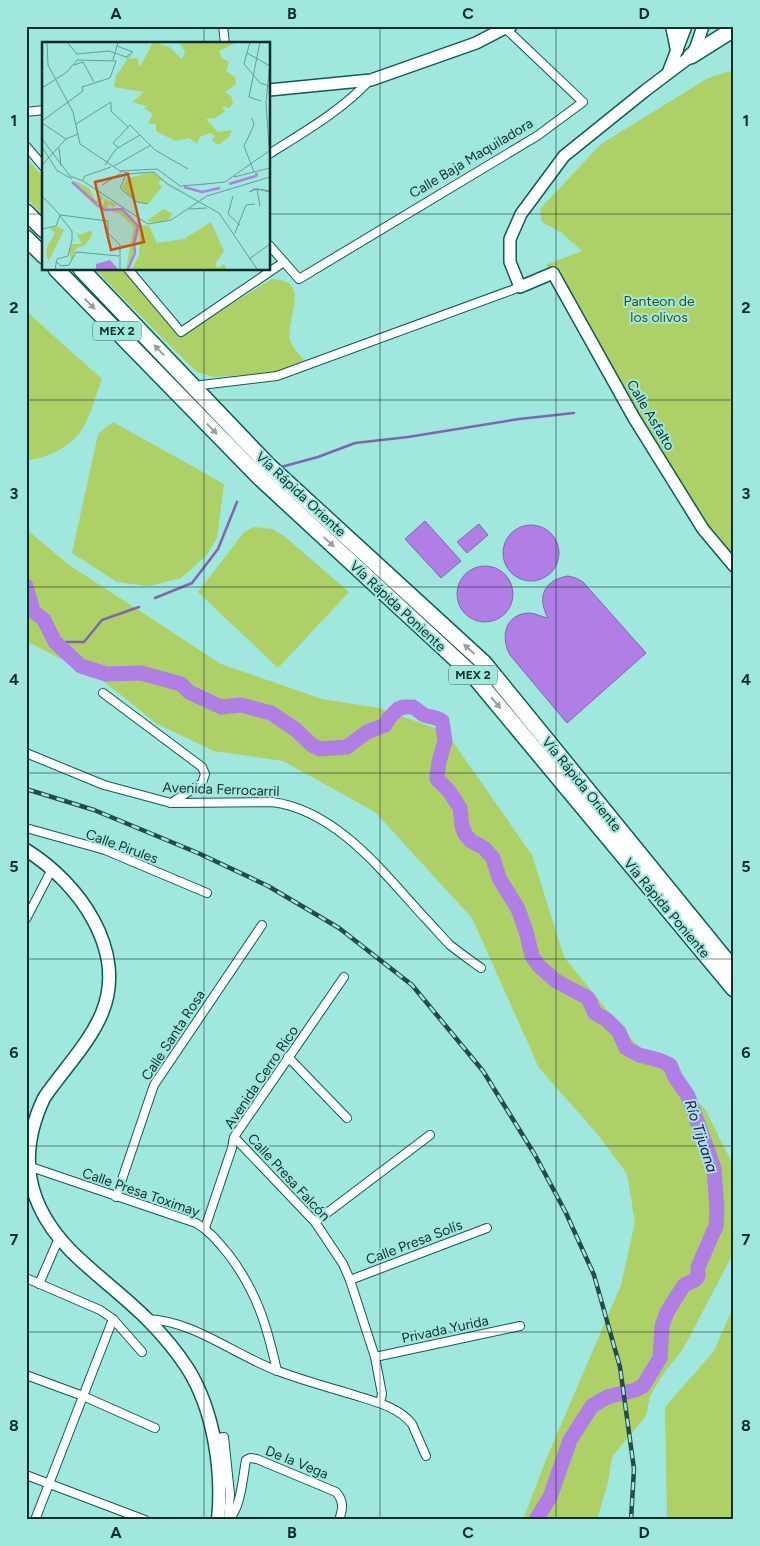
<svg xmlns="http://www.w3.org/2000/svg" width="760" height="1546" font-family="Figtree,sans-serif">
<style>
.green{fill:#add167}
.water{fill:#b17ee6;stroke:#8166ae}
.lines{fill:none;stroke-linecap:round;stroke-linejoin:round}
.stream{stroke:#8166ae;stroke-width:2.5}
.river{stroke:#b17ee6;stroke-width:15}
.street-casing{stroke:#0c5d56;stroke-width:10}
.secondary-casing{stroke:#0c5d56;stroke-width:14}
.primary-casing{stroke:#0c5d56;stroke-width:15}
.highway-casing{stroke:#0c5d56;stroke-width:18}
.street{stroke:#fff;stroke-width:8}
.secondary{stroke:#fff;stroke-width:11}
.primary{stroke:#fff;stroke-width:12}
.highway{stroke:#fff;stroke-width:15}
.rail-casing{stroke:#264b46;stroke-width:4.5}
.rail{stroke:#a0e7dd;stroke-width:2.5;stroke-dasharray:8;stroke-linecap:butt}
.oneway{fill:#93a19f}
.grid{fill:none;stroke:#102e2a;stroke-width:1;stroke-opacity:0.55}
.labels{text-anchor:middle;stroke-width:4;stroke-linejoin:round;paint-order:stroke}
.shield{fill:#a0e7dd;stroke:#3b6660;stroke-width:1}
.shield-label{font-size:12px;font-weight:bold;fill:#102e2a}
.street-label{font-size:14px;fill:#102e2a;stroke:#a0e7dd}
.park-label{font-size:14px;fill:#3a4a19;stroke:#a0e7dd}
.water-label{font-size:15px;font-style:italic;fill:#3c0062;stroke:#a0e7dd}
.inset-river{fill:none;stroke:#b17ee6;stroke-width:2.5}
.inset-road{fill:none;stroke:#669d95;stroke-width:1}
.view{fill:#c85310;fill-opacity:0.15;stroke:#c85310;stroke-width:2.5}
.inset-edge{fill:none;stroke:#102e2a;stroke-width:2.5}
.neatline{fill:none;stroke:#102e2a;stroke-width:2}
.grid-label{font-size:16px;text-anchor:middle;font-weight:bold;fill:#102e2a}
</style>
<rect width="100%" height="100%" fill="#a0e7dd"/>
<g class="green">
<polygon points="734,70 734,566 703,529 553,273 546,265 582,251 562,233 542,222 540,209 601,144 708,78"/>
<polygon points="26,158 44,178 44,216 26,198"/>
<path d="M95,269h28l58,66 91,-56c41,1 13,40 18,61 2,7 9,14 14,20l-28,13 -63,4 -16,-5 -35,-34z"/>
<path d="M26,311l76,68c-5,13 -11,35 -18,47 -10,19 -36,33 -58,34z"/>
<polygon points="113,422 224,484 217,538 207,555 181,578 149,586 117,582 72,553 98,434"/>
<polygon points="254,527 272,529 284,536 349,592 278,668 198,592 244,532"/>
<polygon points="26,529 69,565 221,664 322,699 379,708 446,732 532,855 564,957 629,1037 705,1109 734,1167 734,1252 683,1349 664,1373 650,1396 646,1416 612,1457 608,1482 597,1520 523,1520 545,1462 621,1285 635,1222 627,1174 599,1136 539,1068 472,918 375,812 283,761 214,751 157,724 102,680 26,641"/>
<polygon points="734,1305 734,1520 667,1520 665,1407 714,1351"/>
</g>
<g class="water">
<polygon points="425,521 461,561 441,578 405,539"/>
<polygon points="479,524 488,535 467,553 457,542"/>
<circle cx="531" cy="553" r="28"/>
<circle cx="485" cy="594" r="28"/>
<path d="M568,576l8,2 7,4 63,71 -79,70 -57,-68c-10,-18 -5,-41 19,-42 7,0 12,4 19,5 -11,-20 -5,-38 20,-42z"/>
</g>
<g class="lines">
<g class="stream">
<polyline points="281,467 318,457 355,443 408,437 519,419 574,413"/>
<polyline points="155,598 192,583 218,549 237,502"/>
<polyline points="55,642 84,642 102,620 139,607"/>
</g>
<polyline class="river" points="26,586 33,611 44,620 55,642 81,666 106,674 141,673 181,684 189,692 221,707 241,705 271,713 295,729 312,745 320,749 347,747 367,732 385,725 389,718 398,709 403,707 413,707 424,715 436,718 442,721 445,741 439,762 437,775 437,779 449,791 460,808 462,826 465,834 471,841 484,848 493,858 499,878 518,909 526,931 532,956 539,966 556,981 588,998 595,1013 607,1020 619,1032 626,1048 639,1055 659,1060 670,1065 675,1077 688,1096 714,1168 717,1209 716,1226 698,1267 698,1276 695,1280 684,1285 667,1312 662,1326 660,1358 643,1386 635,1390 607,1397 592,1406 570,1440 550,1497 536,1520"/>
<g class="street-casing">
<g id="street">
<polyline points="223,26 225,44"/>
<polyline points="26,112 44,110"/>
<polyline points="26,146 44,167"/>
<path d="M269,154c35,-22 72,-43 101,-74"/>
<polyline points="269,245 299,279 537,136 583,102 503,26"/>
<polyline points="128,269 181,332 284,262"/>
<polyline points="193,386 277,376 520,287"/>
<polyline points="103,693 202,767 205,774 202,783 171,803"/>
<path d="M26,753l78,32 67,18 101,-1c64,8 111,70 152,115 9,9 17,19 26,28 10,8 20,15 31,23"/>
<polyline points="26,828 105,850 207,893"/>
<polyline points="26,919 52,869"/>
<polyline points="288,1057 347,1118"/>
<polyline points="234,1137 315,1222 343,1264 350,1280 375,1357 382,1394 380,1403"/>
<path d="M28,1166l168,57c14,8 23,20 33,32 28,37 38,71 48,116"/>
<polyline points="116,1197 154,1085 262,925"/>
<polyline points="315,1222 430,1135"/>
<polyline points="205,1228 232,1148 234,1137 344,977"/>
<polyline points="26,1278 100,1310 113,1319 142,1352"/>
<polyline points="350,1280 487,1228"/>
<polyline points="39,1284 59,1238"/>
<path d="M147,1319c48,2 87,36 131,52 24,9 49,16 73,23 21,7 47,12 61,30l14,32"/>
<polyline points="375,1357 520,1326"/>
<polyline points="26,1375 83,1396 155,1428"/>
<polyline points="214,1439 224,1437 230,1494 228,1520"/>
<polyline points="26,1475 145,1520"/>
<polyline points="35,1520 113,1319"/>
<path d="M228,1520c13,-10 15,-45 18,-60l4,-2 7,1 79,33c8,9 7,17 3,28"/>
</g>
</g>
<g class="secondary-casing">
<g id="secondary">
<polyline points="703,26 696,47 691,56 646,90 564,156 521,214 510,239 510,262 520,287 553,273 634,418 703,529 734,566"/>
<polyline points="668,73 686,26"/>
<polyline points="269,90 371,80 476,43 505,28 511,26"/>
</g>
</g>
<g class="primary-casing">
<g id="primary">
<polyline points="672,26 677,50"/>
<path d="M26,850c52,32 102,100 76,163 -13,31 -39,57 -58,85 -27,57 -18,107 27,153 24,24 52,44 76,68 15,15 30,33 41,50 26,42 35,102 30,151"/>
</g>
</g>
<g class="highway-casing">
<g id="highway">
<polyline points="691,56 734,29"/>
<polyline points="26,212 44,230"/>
<polyline points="26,238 44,256"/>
<polyline points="56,269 259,477 473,675 734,989"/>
<polyline points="81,269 269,466 484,663 734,970"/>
</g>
</g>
<use href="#street" class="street"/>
<use href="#secondary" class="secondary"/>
<use href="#primary" class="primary"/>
<use href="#highway" class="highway"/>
<g class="rail-casing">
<polyline id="rail" points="26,789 94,810 198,853 268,886 339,928 412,985 483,1071 535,1155 566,1213 594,1275 620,1367 634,1469 631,1520"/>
</g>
<use href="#rail" class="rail"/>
</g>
<defs><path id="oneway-solid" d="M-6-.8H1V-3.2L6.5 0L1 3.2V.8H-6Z" transform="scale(1.25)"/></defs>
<g class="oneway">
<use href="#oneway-solid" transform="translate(90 304) rotate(45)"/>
<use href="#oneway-solid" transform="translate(159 350) rotate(-134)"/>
<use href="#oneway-solid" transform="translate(212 429) rotate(46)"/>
<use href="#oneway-solid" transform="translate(329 542) rotate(43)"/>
<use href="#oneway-solid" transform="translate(469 649) rotate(-138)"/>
<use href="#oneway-solid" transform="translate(496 703) rotate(50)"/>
</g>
<path class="grid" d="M204,26v18M380,26v1494M556,26v1494M26,214h18M269,214h465M204,269v1251M26,400h708M26,587h708M26,773h708M26,959h708M26,1146h708M26,1332h708"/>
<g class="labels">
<g class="shield">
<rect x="93" y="321.5" width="48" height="19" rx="4"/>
<rect x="449" y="665.5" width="48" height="19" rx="4"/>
</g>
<g class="shield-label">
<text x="117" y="335">MEX 2</text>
<text x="473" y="679">MEX 2</text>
</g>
<g class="street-label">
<text transform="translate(471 158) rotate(-31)" y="5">Calle Baja Maquiladora</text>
<text transform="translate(651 415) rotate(59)" y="5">Calle Asfalto</text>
<text transform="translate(301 494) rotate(43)" y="5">Vía Rápida Oriente</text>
<text transform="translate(398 606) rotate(43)" y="5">Vía Rápida Poniente</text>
<text transform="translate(582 784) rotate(51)" y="5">Vía Rápida Oriente</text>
<text transform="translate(221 789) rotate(2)" y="5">Avenida Ferrocarril</text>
<text transform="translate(122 846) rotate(20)" y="5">Calle Pirules</text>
<text transform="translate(667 908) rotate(50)" y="5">Vía Rápida Poniente</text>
<text transform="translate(173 1035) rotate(-57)" y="5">Calle Santa Rosa</text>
<text transform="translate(261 1077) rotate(-56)" y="5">Avenida Cerro Rico</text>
<text transform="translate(289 1177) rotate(47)" y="5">Calle Presa Falcón</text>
<text transform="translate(141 1192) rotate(19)" y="5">Calle Presa Toximay</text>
<text transform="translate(414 1242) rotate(-21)" y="5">Calle Presa Solís</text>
<text transform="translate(445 1329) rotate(-12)" y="5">Privada Yurida</text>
<text transform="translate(297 1462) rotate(22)" y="5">De la Vega</text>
</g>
<g class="park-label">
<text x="659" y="306">Panteon de<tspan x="659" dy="16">los olivos</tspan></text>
</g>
<g class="water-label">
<text transform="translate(701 1136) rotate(72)" y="5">Río Tijuana</text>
</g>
</g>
<g transform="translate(42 42)">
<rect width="228" height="228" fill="#a0e7dd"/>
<path d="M111,0l16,5 13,12 3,-7 -6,-10h58l-18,9 3,7 7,4 -3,9 9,6 1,7 -11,8 6,4 2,7 -4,5 -7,-2 3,5 -9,7 -10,1 12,13 14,-2 -3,7 -11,8 -6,-5 3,-4 -5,-3 -10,4 -3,7 -8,-6 -14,3 -19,-10v-7l-8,-1 5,-9 -9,-6 3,-2 -15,-4 12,-10 -30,-5 2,-11 11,-16 -2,-3 7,-3 -4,5 9,-1 3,9zM112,131l9,7 37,21 -39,-21 -3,3 4,4 -14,17 -11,-2 -15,-14 5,-10 19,-4h-22zM33,139l14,7 7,13 2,-6 5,2 -2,5 -4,-1 3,3 4,1v-6l12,5 -2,4 -4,-4 -4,3 5,2h11l18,18 -11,42h-3l8,-42 -14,-13 -25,-8 -21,-21zM121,167l9,4 -2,6 -13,4 -10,-2zM169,180l13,29 -9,13 3,4 6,-4 3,5h-95l7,-14 2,-30 8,1 8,17 27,-4zM14,184l8,4 -16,32 -2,-13 9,-16 -5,-4zM50,188l-1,7 -6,8 -9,3 -5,13 -2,-12 3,-5h10l-6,-11 4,2z" fill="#add167"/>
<path d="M68,218l8,9h-22v-5z" fill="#b17ee6"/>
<path class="inset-river" d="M30,140l25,22M187,142l27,-8 1,-3M142,145l18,5 18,-4M55,163l8,5 17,-1 16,17 -4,17 1,10 -7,16"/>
<path class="inset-road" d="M5,0l1,23 25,47 7,32 40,27 8,2M25,0l10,12M208,0l-6,22 16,19 9,3M218,0l-11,55 12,4M75,4l16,6M205,11l23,13M34,12l33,-3 17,6 7,-5M71,18l5,-18M228,20l-4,41 4,58M32,23l9,-3 11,20M0,46l25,-16 10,-12M69,60v9l17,16M210,76l2,7 -10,21 10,26M0,79l41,-30 -1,-4 28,-9 6,-17 -39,-1M0,81l24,16M34,82l35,-22M0,97l28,37 13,5 65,43 23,-4 36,-24M0,105l16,25M17,106l2,18M77,106l-6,-5 17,-18 25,25 33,19M0,123l24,-26 12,-5M63,123l11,-16 24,-14M72,124l37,-21M16,129l14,8M78,129l37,-2 23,17 26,-2M84,132l28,-2 13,12 52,29 38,56M192,135l36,-9M41,138l2,-4 26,-9M163,142l20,-2 44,-31M60,143l19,-12M78,147l6,-15M79,147l16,13 11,2M215,147l3,17M228,149l-13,-2h-3l-5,3 8,-3 13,3M0,154l18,19 48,6v12l12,12v24M165,154l63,-19M191,154l-5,18 12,11M147,167l18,-1M0,187l14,-3 4,-11M193,191l11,-28 9,-1M207,217l21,-15M14,219l5,5 8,-1 7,-13 43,4M13,227l2,-10 11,-3 4,-16v-9l-12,-15"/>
<path class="view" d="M86,132l16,68 -33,8 -16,-68z"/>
<rect width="228" height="228" class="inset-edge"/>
</g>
<rect width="760" height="1546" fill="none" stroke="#a0e7dd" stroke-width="55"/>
<rect x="28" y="28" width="704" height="1490" class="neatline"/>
<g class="grid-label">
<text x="116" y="19">A</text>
<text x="292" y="19">B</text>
<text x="468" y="19">C</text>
<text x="644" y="19">D</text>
<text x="14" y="126">1</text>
<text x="746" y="126">1</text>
<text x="14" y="313">2</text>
<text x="746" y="313">2</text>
<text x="14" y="499">3</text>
<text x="746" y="499">3</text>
<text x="14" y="685">4</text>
<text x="746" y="685">4</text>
<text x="14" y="872">5</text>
<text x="746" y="872">5</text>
<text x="14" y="1058">6</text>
<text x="746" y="1058">6</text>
<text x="14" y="1245">7</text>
<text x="746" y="1245">7</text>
<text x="14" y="1431">8</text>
<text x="746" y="1431">8</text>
<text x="116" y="1538">A</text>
<text x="292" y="1538">B</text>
<text x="468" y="1538">C</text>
<text x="644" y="1538">D</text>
</g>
</svg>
